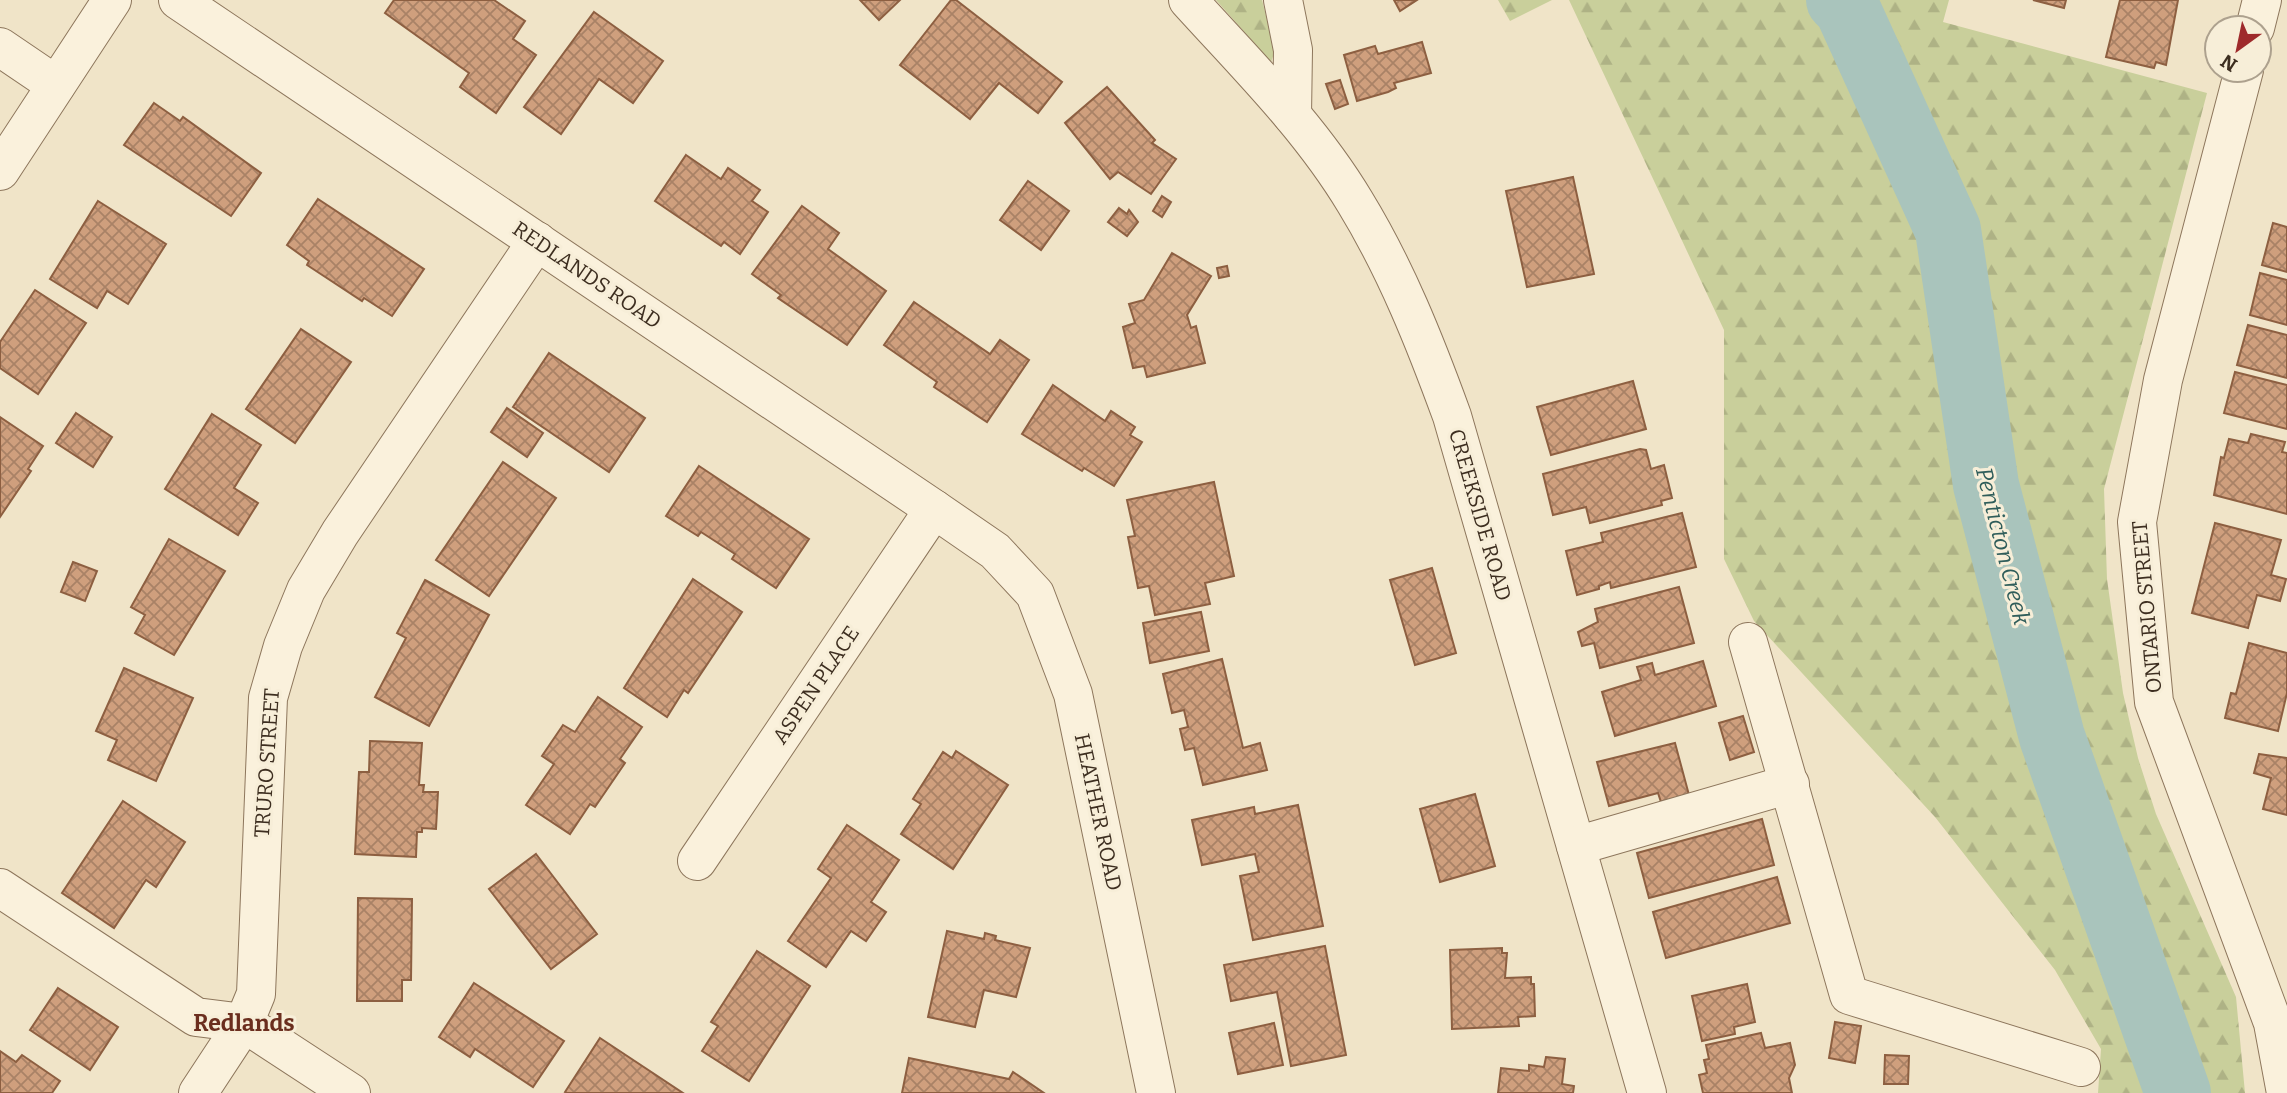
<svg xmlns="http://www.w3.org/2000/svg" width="2287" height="1093" font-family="Bitter,serif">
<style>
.forest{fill:url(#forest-firs)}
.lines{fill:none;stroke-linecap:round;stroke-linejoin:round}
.river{stroke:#a9c4bc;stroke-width:66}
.building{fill:url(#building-cross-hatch);stroke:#8d5f41;stroke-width:2}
.minor-casing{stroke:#8d765c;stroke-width:40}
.minor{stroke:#faf1dc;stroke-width:38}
.labels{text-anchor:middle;stroke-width:6;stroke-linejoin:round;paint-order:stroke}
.street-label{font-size:21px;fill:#3d2e20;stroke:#f7eed8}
.water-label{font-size:23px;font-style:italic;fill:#2f5d5a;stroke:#f7eed8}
.neighbourhood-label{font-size:23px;font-weight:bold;fill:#6b2e1e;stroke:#f7eed8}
</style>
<defs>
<pattern id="forest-firs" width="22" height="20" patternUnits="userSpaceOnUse" patternTransform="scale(1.75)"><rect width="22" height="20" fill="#c9cf9b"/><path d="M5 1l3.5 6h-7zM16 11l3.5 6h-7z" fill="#aeb285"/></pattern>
<pattern id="building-cross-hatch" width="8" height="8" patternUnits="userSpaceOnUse" patternTransform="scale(1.75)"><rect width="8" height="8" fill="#cf9f7d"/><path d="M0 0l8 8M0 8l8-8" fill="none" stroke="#a98266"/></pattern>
</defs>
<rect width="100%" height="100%" fill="#f0e4c8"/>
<g class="forest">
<polygon points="1216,0 1262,0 1275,51 1271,62"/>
<polygon points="1498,0 1552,0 1510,21"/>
<polygon points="1569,0 1949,0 1943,22 2207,93 2104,489 2107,579 2123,693 2138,758 2156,814 2236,997 2245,1093 2098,1093 2101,1049 2055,970 1935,817 1754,621 1724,559 1724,330"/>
</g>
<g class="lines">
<polyline class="river" points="1839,0 1847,8 1948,230 1986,485 2052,737 2178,1093"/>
</g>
<g class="building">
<polygon points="394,0 494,0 525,21 513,39 536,55 496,113 460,87 469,73 385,13"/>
<polygon points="860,0 900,0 879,20"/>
<polygon points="951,0 956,0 1062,82 1038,113 999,83 970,119 900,65"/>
<polygon points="1394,0 1417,0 1400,11"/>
<polygon points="2033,0 2066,0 2064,8"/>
<polygon points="2120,0 2178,0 2166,65 2156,62 2154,68 2106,57"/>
<polygon points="594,12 663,61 633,103 599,79 561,134 524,107"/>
<polygon points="1422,42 1431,73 1394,83 1396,88 1388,92 1357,101 1344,55 1375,46 1378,54"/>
<polygon points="1340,80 1348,104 1335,109 1326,84"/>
<polygon points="1107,87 1155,140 1152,143 1176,159 1151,194 1118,172 1110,179 1065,123"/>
<polygon points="154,103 180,121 183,117 261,173 231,216 124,145"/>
<polygon points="686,155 721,179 728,168 760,190 752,201 768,212 740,254 724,242 721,246 655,201"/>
<polygon points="1573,177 1594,274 1527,287 1506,191"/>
<polygon points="1028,181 1069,211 1041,250 1000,220"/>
<polygon points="1162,196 1171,202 1162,217 1153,211"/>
<polygon points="318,199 424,269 392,316 364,298 362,301 307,265 309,261 287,245"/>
<polygon points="98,201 166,244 128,304 107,291 97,308 50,279"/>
<polygon points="802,206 839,233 828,249 886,291 847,345 778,298 781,295 752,274"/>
<polygon points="1119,208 1127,214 1129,210 1138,222 1127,236 1108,222"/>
<polygon points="2273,223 2287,227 2287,272 2262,265"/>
<polygon points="1172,253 1211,276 1187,315 1191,328 1196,326 1205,363 1147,377 1144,366 1133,368 1123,327 1135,323 1129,304 1144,300"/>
<polygon points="1227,266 1229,276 1219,278 1217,268"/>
<polygon points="2260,273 2287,280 2287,325 2250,315"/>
<polygon points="35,290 86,323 38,394 0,368 0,342"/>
<polygon points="914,302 990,354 1000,340 1029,360 987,422 934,387 937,382 884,345"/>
<polygon points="2248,325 2287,335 2287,378 2237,365"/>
<polygon points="301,329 351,362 295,443 246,409"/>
<polygon points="549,353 645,418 609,472 513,407"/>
<polygon points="2235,372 2287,385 2287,429 2224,413"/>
<polygon points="1633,381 1646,429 1551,455 1537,407"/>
<polygon points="1053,385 1105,421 1111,411 1135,427 1130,435 1142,442 1114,486 1084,468 1082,471 1022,434"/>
<polygon points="507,408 543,433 527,457 491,432"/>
<polygon points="76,413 112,437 93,467 56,443"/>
<polygon points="212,414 261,445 234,488 258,503 238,535 165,489"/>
<polygon points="0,417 43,446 28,469 31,471 0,517"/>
<polygon points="2251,434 2285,442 2282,452 2287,453 2287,514 2214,495 2221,457 2224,458 2229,439 2248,443"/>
<polygon points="1640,449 1646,450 1651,469 1664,465 1672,498 1661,501 1662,505 1590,523 1586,507 1553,515 1543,474"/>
<polygon points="503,462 556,498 489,596 436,560"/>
<polygon points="699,466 809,539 776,588 732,559 735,554 701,532 698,536 666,516"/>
<polygon points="1214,482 1234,576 1205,583 1210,604 1155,615 1149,586 1138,588 1128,537 1135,536 1127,500"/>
<polygon points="1682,513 1696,567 1611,588 1610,582 1599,586 1599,589 1577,595 1566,551 1603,542 1601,533"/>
<polygon points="2215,523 2281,540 2271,575 2286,579 2280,601 2257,595 2248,628 2192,613"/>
<polygon points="169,539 225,571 174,655 135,633 145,615 131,607"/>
<polygon points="73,562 97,571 85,601 61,592"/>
<polygon points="1432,568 1456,653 1415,665 1390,580"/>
<polygon points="693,579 742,612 688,693 684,690 667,717 624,688"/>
<polygon points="425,580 489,615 429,726 375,697 406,638 397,633"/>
<polygon points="1679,587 1694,643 1600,668 1594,643 1582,646 1578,632 1598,622 1595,609"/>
<polygon points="1201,612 1209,651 1150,663 1143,623"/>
<polygon points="2249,643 2287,653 2287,693 2278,731 2225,718 2231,693 2236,694"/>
<polygon points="1222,659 1243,748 1260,743 1267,770 1203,785 1194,748 1185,750 1180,729 1188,727 1184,710 1172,713 1163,674"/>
<polygon points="1703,661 1716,706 1615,736 1602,692 1641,680 1637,667 1652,663 1655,675"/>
<polygon points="124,668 193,698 156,781 108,760 117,740 96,731"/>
<polygon points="598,697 642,727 620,759 625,763 595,807 590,804 570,834 526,805 554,764 542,756 563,725 575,732"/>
<polygon points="1743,716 1754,752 1730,760 1719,723"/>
<polygon points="370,741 422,743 419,785 424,785 423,792 438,792 436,829 422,828 422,832 417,832 416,857 355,854 359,772 369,772"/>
<polygon points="1675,743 1689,795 1661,802 1658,793 1609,806 1597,762"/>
<polygon points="956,751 1008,785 953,869 901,834 921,804 913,799 943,752 952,758"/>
<polygon points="2259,754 2287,758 2287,815 2263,809 2271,778 2254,773"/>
<polygon points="1475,794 1495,866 1440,882 1420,809"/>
<polygon points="123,801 185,842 156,887 146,880 114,928 62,893"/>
<polygon points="1298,805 1323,926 1253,940 1240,876 1259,872 1255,854 1202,865 1192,820 1254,807 1255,814"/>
<polygon points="1762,819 1774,865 1649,898 1637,853"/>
<polygon points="847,825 899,860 871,902 886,912 866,941 851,931 826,967 788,941 831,878 818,869"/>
<polygon points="536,854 597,934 551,969 489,889"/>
<polygon points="1777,877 1790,923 1666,958 1653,912"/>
<polygon points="358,898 412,899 411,980 402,980 402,1001 357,1001"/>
<polygon points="947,931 984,939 985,933 996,936 995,940 1030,948 1016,997 984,990 975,1027 928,1017"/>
<polygon points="1325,946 1346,1055 1291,1066 1277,992 1231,1001 1224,965"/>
<polygon points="1502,948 1502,953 1507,953 1505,978 1531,977 1531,984 1534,984 1535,1016 1518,1017 1519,1026 1452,1029 1450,950"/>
<polygon points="757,951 810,986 749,1081 702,1051 718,1026 711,1022"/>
<polygon points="474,983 564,1041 533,1087 475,1049 470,1057 439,1037"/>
<polygon points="1747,984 1755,1022 1734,1027 1735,1034 1702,1041 1692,996"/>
<polygon points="58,988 118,1027 90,1070 30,1030"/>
<polygon points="1835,1022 1861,1026 1855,1063 1829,1058"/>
<polygon points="1274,1023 1283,1065 1238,1074 1229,1033"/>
<polygon points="1761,1033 1765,1048 1790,1043 1795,1065 1789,1078 1792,1093 1703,1093 1699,1075 1707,1073 1704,1060 1709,1059 1706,1045"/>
<polygon points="600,1038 683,1093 567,1093 565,1092"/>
<polygon points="0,1051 16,1062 22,1055 60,1081 52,1093 0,1093"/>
<polygon points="1885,1055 1909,1056 1908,1084 1884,1084"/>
<polygon points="1546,1057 1565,1059 1562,1084 1574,1086 1573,1093 1498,1093 1501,1068 1529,1071 1529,1065 1544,1067"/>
<polygon points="909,1058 1009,1079 1013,1072 1044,1093 902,1093"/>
</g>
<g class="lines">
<g class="minor-casing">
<g id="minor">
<polyline points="178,0 934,509 995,551 1035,594 1073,694 1156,1093"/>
<path d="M1188,0c58,64 122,127 167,202 41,67 70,140 97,214l195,677"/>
<polyline points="1283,0 1293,50 1292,115"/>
<polyline points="2255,28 2262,0"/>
<polyline points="0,47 56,85"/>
<polyline points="2244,70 2163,380 2137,522 2154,702 2273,1023 2286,1093"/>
<polyline points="0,171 112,0"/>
<polyline points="1748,642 1849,995 2081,1067"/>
<polyline points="1576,846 1790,784"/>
<polyline points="697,861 934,509"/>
<polyline points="0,888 196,1017 244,1023 351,1093"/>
<polyline points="198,1093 244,1023 256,994 268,698 283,646 306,590 340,533 537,241"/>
</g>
</g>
<use href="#minor" class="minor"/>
</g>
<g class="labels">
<g class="street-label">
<text transform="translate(587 275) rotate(34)" y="7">REDLANDS ROAD</text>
<text transform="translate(1480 515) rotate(74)" y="7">CREEKSIDE ROAD</text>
<text transform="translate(2147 607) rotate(-95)" y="7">ONTARIO STREET</text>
<text transform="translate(816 685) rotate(-56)" y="7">ASPEN PLACE</text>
<text transform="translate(267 763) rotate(-86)" y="7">TRURO STREET</text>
<text transform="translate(1098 812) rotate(78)" y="7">HEATHER ROAD</text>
</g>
<g class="water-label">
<text transform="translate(2003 546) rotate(76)" y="8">Penticton Creek</text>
</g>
<g class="neighbourhood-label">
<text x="244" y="1031">Redlands</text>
</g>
</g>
<g transform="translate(2238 49) rotate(213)"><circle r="33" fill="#f7eed8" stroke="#ada18e" stroke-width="2"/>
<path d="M0-5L12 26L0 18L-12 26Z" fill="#9e2a2b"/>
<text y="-10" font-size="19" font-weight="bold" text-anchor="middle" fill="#3d2e20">N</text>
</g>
</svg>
